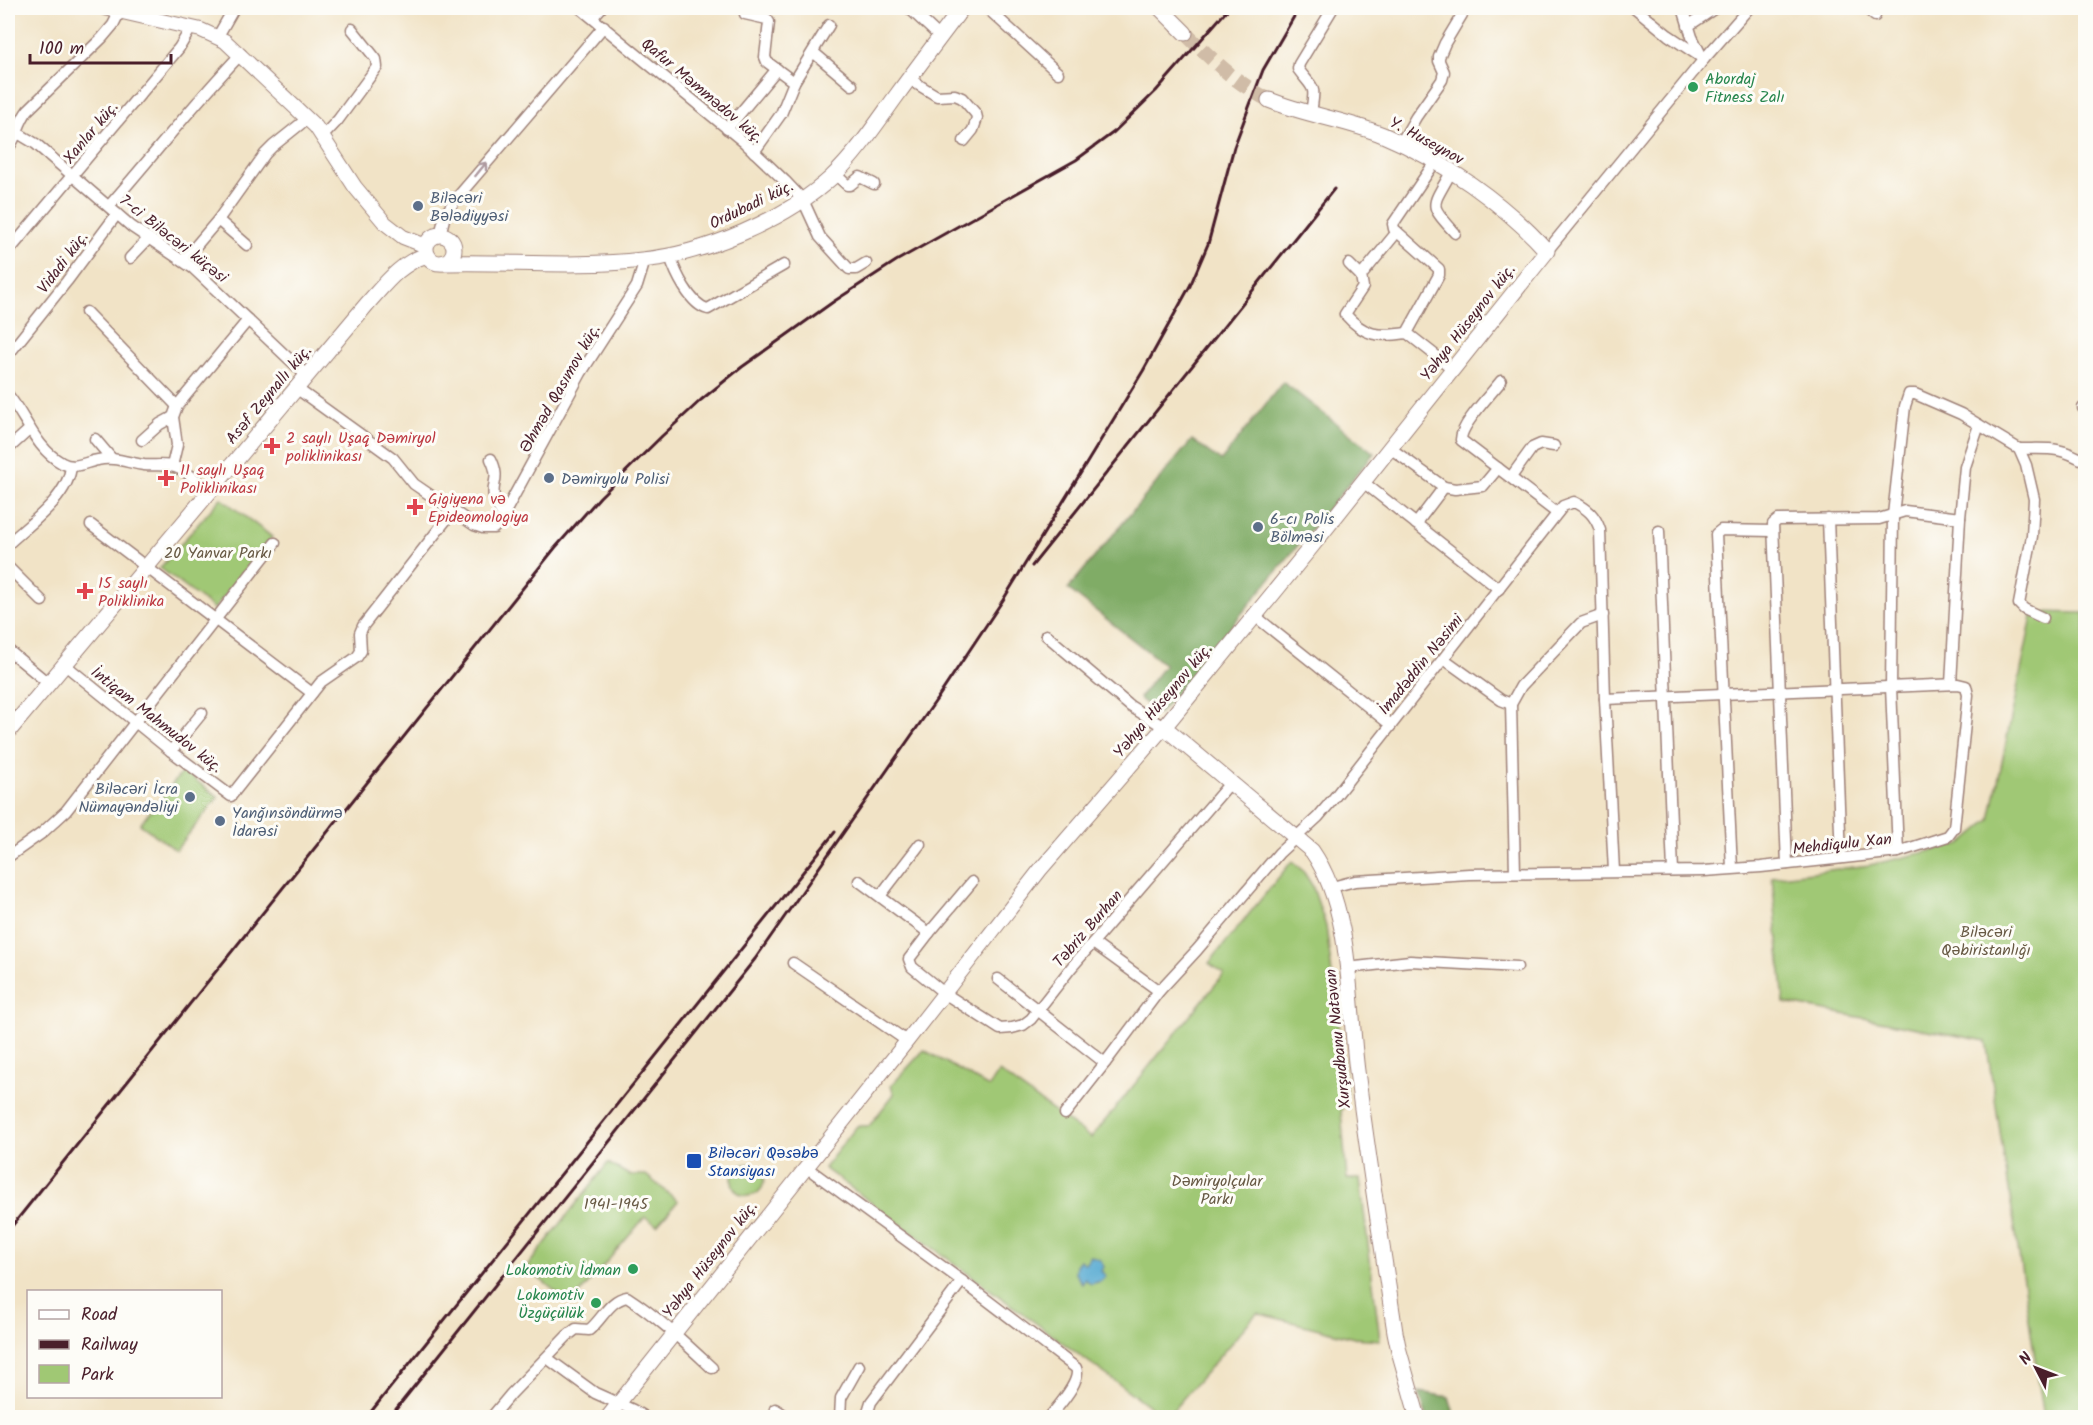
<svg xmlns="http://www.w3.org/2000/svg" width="2093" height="1425" font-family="Kalam,sans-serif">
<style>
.green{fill:#a0c874;stroke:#757450;stroke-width:1.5}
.forest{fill:#80ac66;stroke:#656648;stroke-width:1.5}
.water{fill:#57aad2;stroke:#50647e;stroke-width:1.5}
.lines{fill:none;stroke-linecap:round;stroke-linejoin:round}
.secondary-tunnel{stroke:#d0bca7;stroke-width:15;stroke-dasharray:15 8;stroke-linecap:butt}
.minor-casing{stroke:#9e8178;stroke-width:13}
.tertiary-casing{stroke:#9e8178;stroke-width:16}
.secondary-casing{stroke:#9e8178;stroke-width:17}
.minor{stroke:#fff;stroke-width:10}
.tertiary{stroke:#fff;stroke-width:14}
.secondary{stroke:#fff;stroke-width:15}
.rail{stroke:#4a1f2b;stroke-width:3}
.oneway{stroke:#ae9aa0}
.leisure-dot{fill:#2e9e5b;stroke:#fdfcf7;stroke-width:2}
.service-dot{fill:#5c6f8a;stroke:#fdfcf7;stroke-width:2}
.health-dot{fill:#e0444e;stroke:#fdfcf7;stroke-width:2}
.transit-dot{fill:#1a4fb4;stroke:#fdfcf7;stroke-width:2}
.labels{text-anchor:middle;stroke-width:6;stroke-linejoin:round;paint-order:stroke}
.leisure-label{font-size:16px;fill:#27864d;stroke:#fdfcf7;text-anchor:end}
.street-label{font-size:16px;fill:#4a1f2b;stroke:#fdfcf7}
.service-label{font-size:16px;fill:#4e5e75;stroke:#fdfcf7;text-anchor:start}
.health-label{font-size:16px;fill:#be3a42;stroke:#fdfcf7;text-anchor:start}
.park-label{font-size:16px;fill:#685a45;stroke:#fdfcf7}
.transit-label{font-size:16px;fill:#164399;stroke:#fdfcf7;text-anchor:start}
</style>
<rect width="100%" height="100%" fill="#fdfcf7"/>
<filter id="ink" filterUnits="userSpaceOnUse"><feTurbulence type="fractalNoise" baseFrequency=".0167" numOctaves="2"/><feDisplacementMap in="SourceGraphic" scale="12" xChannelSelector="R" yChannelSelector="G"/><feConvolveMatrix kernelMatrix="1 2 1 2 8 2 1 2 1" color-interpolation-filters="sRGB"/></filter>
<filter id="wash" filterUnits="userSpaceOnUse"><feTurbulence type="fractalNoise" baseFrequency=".008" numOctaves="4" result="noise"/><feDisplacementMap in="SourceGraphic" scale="24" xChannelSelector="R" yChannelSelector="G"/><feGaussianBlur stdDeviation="1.35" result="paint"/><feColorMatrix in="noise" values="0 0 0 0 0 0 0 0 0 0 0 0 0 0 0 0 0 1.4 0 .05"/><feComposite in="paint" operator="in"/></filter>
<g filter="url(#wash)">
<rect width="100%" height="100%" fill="#f1e3c6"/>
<g class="green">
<polygon points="221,498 272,537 214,609 160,568"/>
<polygon points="2033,612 2085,613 2085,1417 2044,1417 1986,1041 1784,1003 1772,877 1870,865 1961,844 1990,820"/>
<polygon points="183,771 218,797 176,850 140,824"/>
<polygon points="1292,861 1303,871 1312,885 1326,926 1347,1096 1341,1112 1347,1179 1360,1179 1380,1340 1354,1338 1257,1313 1167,1417 1164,1417 824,1168 857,1126 869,1126 894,1094 891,1086 924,1050 989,1087 999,1072 1091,1138 1224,974 1209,963"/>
<polygon points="608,1163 629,1175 646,1175 678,1201 657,1225 645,1217 571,1304 526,1268"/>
<circle cx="748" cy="1180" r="16"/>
</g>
<g class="forest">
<polygon points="1283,382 1374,453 1159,714 1139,698 1165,665 1068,589 1192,440 1221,461"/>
<polygon points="1419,1392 1449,1397 1455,1417 1427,1417"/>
</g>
<polygon class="water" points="1091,1256 1100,1260 1104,1267 1101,1271 1106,1276 1101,1281 1091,1284 1085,1279 1082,1284 1075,1273 1076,1265 1080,1260 1085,1264"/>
</g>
<g filter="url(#ink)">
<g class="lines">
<path class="secondary-tunnel" d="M1185,33c26,26 51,50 84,67"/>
<g class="minor-casing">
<g id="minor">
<polyline points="580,8 745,143 785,181 803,200 820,237 849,269 856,269 866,263"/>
<polyline points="909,8 940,37"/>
<polyline points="987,8 1058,73"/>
<polyline points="1635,8 1668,35 1704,59"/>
<polyline points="1683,8 1692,37 1703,59"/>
<polyline points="1866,8 1875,16"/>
<polyline points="745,14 767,19 769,22 765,57 767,62 794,82"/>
<polyline points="593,17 601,8"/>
<polyline points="1688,26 1715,8"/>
<polyline points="218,36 234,8"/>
<polyline points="813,52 852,85"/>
<polyline points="909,79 937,96 955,95 962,98 976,114 977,118 973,130 964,141"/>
<path d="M1311,113c5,-30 3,-22 -13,-44l1,-5 34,-56"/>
<polyline points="727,129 777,69"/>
<polyline points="16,132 36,144 132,227 193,268 307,376"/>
<polyline points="323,136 338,120 377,67 376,59 352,29"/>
<polyline points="1401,143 1416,117 1442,80 1444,72 1439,61 1439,57 1445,43 1466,8"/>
<path d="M8,148c10,-11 9,-24 20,-38l74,-72 11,-13 7,-14"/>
<polyline points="754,152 781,114 794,82 829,25"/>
<polyline points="1435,162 1393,224 1394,229 1439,269 1439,275 1407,333 1453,369"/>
<path d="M1451,172c-19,36 -24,30 4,61"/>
<polyline points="835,174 847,185 850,185 860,177 874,184"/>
<path d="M109,206c44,-50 85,-103 132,-152"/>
<polyline points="218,220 247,245"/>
<polyline points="440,235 445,215 455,200 604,26"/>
<polyline points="1547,251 1704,59 1749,8"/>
<polyline points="8,252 179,48 191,28"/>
<path d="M670,256c5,16 20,49 38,53l76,-44"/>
<polyline points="130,258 149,238"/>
<polyline points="183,261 218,220 265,154 273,146 308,118"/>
<path d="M1349,264l12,12 2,11 -18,27c20,23 34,23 62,19"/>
<polyline points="1361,276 1397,232"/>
<polyline points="86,312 177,406"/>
<polyline points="8,355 67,281 117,214"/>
<path d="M1501,381c-9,12 -41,44 -40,59l96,73"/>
<polyline points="296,388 393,458 414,484 474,525 483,528 494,528 503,516 581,373 637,286 645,260"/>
<path d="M8,395c18,22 28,54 54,68 13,7 23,-1 36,-3 16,-4 30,3 46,5 12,1 25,-2 36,4 11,5 20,15 30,22"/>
<polyline points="2083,408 2086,407"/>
<polyline points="95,439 111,458"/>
<polyline points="142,440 160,424 173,417"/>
<polyline points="1390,448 1444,487 1455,489 1483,486 1498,468"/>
<polyline points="8,449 30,429"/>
<path d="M2019,449c30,0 40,-3 67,13"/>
<path d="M491,459c10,21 0,23 3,39 2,7 6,12 9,18"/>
<polyline points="172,466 177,445 173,417 177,406 248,320"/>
<polyline points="1511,477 1532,448 1541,444 1554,446"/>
<polyline points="1363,482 1499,589"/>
<polyline points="1828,519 1841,858"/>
<polyline points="1416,524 1444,487"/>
<polyline points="91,525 312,693"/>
<polyline points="1659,531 1673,871"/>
<path d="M8,544c20,-19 61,-47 63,-78"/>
<polyline points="8,567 42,601"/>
<polyline points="1255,616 1391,725"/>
<polyline points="1046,635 1130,706 1164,727"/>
<polyline points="8,650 48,683"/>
<polyline points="1444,659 1501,700 1511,704"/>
<polyline points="64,664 171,751 231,796 321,682 357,657 361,651 360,633 363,626 453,511"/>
<polyline points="1951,684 1960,518 1965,467 1979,425"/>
<polyline points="171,751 202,713"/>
<polyline points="1898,852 1891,687 1893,515 1905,406 1909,394 1915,394 1961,414 2019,449 2026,465 2034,499 2032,536 2019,604 2024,609 2043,618"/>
<polyline points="8,857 42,833 66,811 275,543"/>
<polyline points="1787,864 1773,524 1778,520 1879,519 1905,511 1960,518"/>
<polyline points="1732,868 1716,534 1721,530 1772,531"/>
<polyline points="1515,873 1511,704 1521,686 1581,623 1603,615"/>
<polyline points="859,881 929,933 909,959 912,967 944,993 1000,1029 1012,1028 1023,1025 1031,1019 1071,968 1231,782"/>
<polyline points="1332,887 1355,881 1469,874 1704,871 1761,867 1898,852 1948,836 1954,828 1968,695 1966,686 1958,684 1605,699"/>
<polyline points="880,896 920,844"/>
<polyline points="929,933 972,882"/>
<polyline points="1093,943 1159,991"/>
<polyline points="793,963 907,1041"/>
<polyline points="1347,968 1410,961 1517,967"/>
<path d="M998,979l107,84 54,-72 38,-41 82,-97 39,-36 16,-19 229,-292 11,-4c14,7 21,13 26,28l5,169 9,172"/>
<polyline points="1065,1114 1105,1063"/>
<path d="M806,1167l156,114 114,87c6,13 -18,38 -27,50"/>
<polyline points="547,1358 595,1393 633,1410 646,1418"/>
<polyline points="775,1409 789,1418"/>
<path d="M491,1418l20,-24 56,-58 9,-7 13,1c13,-10 20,-30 38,-33 31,20 58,46 85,71"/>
<polyline points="840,1418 841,1398 859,1366"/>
<polyline points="866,1418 871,1402 962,1281"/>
</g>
</g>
<g class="tertiary-casing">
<g id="tertiary">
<polyline points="105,8 201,30 225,41 316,127 355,187 385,223 403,237 426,246"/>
<polyline points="607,1418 907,1041 1040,870 1164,727"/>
</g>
</g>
<g class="secondary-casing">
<g id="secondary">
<polyline points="1160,8 1185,33"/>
<path d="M1269,100c37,15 77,20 114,35 58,24 122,69 164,116l-236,296 -147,180 148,124c41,59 36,151 45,220 11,87 25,174 38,261l4,19 19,67"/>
<circle cx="440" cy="249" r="14"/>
<path d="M442,263c67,-2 134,5 200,-3 63,-6 143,-40 190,-83 25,-24 44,-53 65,-82 21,-29 43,-58 65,-87"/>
<path d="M8,732l359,-428c18,-20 33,-41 60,-49"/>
</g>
</g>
<use href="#minor" class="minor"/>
<use href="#tertiary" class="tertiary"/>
<use href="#secondary" class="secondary"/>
<g class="rail">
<polyline points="1032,566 1334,189"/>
<polyline points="8,1231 555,548 600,497 662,436 701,400 742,367 833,302 896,261 1076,160 1114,132 1156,91 1229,8"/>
<polyline points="366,1418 835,832"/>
<polyline points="389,1418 755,959 937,699 1003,600 1143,371 1190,286 1208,244 1234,147 1263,70 1299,8"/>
</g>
</g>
<defs><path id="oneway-shaft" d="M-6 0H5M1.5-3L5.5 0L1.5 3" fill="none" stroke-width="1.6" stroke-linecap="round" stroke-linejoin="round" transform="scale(1.5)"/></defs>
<use class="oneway" href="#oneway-shaft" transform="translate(481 169) rotate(-51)"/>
</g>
<g class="leisure-dot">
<circle cx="1693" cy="87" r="6"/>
<circle cx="633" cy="1269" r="6"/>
<circle cx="596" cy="1303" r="6"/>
</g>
<g class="service-dot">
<circle cx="418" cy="206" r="6"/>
<circle cx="549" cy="478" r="6"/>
<circle cx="1258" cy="527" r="6"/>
<circle cx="190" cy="797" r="6"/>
<circle cx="220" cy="821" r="6"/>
</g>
<g class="health-dot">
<path d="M269 437h6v6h6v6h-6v6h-6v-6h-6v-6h6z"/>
<path d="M163 469h6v6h6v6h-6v6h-6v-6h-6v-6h6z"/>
<path d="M412 498h6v6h6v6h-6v6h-6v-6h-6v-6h6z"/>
<path d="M82 582h6v6h6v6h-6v6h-6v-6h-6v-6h6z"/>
</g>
<rect class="transit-dot" x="686" y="1153" width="16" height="16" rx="3"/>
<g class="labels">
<g class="leisure-label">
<text x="1705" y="84" text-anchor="start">Abordaj<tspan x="1705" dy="18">Fitness Zalı</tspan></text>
<text x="621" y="1275">Lokomotiv İdman</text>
<text x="584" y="1300">Lokomotiv<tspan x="584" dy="18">Üzgüçülük</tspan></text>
</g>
<g class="street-label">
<text transform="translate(703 90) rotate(40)" y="6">Qafur Məmmədov küç.</text>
<text transform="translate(90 132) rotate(-50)" y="6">Xanlar küç.</text>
<text transform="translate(1427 140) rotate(29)" y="6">Y. Huseynov</text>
<text transform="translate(751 204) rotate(-26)" y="6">Ordubadi küç.</text>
<text transform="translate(174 238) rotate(38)" y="6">7-ci Biləcəri küçəsi</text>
<text transform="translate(62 262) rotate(-53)" y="6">Vidadi küç.</text>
<text transform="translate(1467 322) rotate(-52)" y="6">Yəhya Hüseynov küç.</text>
<text transform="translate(559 388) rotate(-60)" y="6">Əhməd Qasımov küç.</text>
<text transform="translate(268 394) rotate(-50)" y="6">Asəf Zeynallı küç.</text>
<text transform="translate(1420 664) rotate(-51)" y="6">İmadəddin Nəsimi</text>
<text transform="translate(1162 700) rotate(-50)" y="6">Yəhya Hüseynov küç.</text>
<text transform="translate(157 719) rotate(38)" y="6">İntiqam Mahmudov küç.</text>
<text transform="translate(1842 843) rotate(-6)" y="6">Mehdiqulu Xan</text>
<text transform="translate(1087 928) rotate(-49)" y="6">Təbriz Burhan</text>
<text transform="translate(1337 1039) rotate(-96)" y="6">Xurşudbanu Natəvan</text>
<text transform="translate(709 1259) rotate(-52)" y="6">Yəhya Hüseynov küç.</text>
</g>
<g class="service-label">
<text x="430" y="203">Biləcəri<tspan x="430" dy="18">Bələdiyyəsi</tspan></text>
<text x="561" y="484">Dəmiryolu Polisi</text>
<text x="1270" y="524">6-cı Polis<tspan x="1270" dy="18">Bölməsi</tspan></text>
<text x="178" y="794" text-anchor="end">Biləcəri İcra<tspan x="178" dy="18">Nümayəndəliyi</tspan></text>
<text x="232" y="818">Yanğınsöndürmə<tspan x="232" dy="18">İdarəsi</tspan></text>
</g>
<g class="health-label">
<text x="286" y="443">2 saylı Uşaq Dəmiryol<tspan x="286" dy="18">poliklinikası</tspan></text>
<text x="180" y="475">11 saylı Uşaq<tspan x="180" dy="18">Poliklinikası</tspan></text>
<text x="428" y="504">Gigiyena və<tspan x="428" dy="18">Epideomologiya</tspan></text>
<text x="98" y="588">15 saylı<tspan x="98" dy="18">Poliklinika</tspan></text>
</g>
<g class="park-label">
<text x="218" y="558">20 Yanvar Parkı</text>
<text x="1986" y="937">Biləcəri<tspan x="1986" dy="18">Qəbiristanlığı</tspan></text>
<text x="1217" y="1186">Dəmiryolçular<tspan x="1217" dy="18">Parkı</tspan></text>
<text x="616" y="1209">1941-1945</text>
</g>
<g class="transit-label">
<text x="708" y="1158">Biləcəri Qəsəbə<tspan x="708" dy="18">Stansiyası</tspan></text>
</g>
</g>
<rect width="2093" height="1425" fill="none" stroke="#fdfcf7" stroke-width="30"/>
<rect x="27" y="1290" width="195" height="108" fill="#fdfcf7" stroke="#b5a4a5" stroke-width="1.5"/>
<rect x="39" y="1310" width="30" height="9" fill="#ffffff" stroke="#b5a4a5" stroke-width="1.5"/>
<text x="81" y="1320" font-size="18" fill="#4a1f2b">Road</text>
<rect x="39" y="1340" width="30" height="9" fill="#4a1f2b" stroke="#b5a4a5" stroke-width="1.5"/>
<text x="81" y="1350" font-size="18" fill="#4a1f2b">Railway</text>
<rect x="39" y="1365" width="30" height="18" fill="#a0c874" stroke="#b5a4a5" stroke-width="1.5"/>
<text x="81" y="1380" font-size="18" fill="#4a1f2b">Park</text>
<g transform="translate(2036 1368) rotate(312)" stroke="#fdfcf7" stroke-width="4.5" paint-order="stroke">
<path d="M0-4.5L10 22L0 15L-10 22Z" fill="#4a1f2b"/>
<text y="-9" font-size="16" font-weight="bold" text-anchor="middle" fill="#4a1f2b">N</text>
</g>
<path d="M30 54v9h141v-9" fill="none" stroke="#4a1f2b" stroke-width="3"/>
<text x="39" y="54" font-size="18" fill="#4a1f2b" stroke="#fdfcf7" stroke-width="4.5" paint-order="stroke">100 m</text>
</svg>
